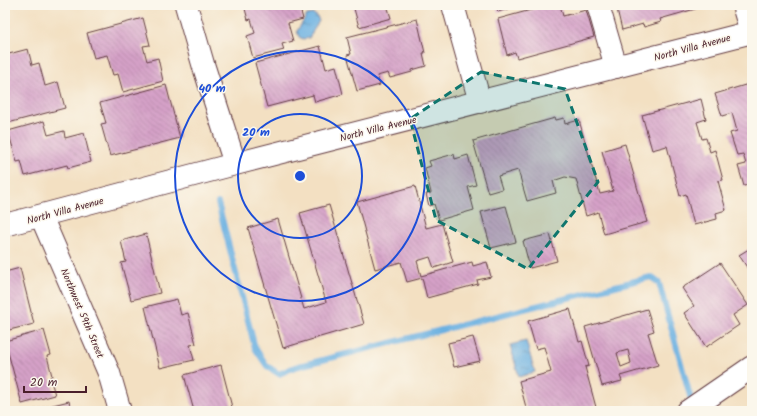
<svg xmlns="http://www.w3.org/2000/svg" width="757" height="416" font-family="Kalam,sans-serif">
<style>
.water{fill:url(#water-ripples);stroke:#5a6886}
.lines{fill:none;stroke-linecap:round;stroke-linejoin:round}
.stream{stroke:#6bb0e1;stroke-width:6}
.building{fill:url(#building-back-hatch);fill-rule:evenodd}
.minor-casing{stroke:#633c42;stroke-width:24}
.minor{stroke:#fff;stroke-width:22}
.marked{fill:#0f766e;fill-opacity:0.2;stroke:#0f766e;stroke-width:3;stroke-dasharray:8 5;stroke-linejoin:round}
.ring{fill:none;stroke:#1d4ed8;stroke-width:2}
.labels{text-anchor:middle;stroke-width:3;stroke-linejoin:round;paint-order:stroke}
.street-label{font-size:10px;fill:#4a1f2b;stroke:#fbf7ec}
.centre{fill:#1d4ed8;stroke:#fbf7ec;stroke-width:2}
.ring-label{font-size:12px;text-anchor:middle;font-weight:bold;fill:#1d4ed8;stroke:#fbf7ec;stroke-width:3;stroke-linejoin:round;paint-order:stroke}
</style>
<defs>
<pattern id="water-ripples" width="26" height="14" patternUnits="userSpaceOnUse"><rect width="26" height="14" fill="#6bb0e1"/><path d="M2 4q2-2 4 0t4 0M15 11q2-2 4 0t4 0" fill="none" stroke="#5a8fb7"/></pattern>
<pattern id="building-back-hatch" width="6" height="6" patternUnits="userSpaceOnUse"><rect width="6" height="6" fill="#d5a1c8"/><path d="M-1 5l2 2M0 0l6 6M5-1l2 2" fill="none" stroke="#af83a3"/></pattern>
</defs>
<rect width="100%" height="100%" fill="#fbf7ec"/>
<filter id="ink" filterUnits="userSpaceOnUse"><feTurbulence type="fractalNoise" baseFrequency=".025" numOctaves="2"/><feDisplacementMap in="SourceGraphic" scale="8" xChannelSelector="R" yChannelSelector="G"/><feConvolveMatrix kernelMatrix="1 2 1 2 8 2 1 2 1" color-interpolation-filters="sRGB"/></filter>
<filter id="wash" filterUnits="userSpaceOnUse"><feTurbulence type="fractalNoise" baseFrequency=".012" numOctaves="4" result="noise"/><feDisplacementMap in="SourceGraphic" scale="16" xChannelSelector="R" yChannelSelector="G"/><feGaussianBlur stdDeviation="0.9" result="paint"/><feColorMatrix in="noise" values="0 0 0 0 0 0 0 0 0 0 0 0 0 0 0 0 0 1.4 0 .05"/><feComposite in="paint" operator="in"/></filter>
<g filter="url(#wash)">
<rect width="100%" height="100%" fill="#f3e0c2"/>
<g class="water">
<polygon points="313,14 317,16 319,21 309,38 303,39 299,37 297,31 307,15"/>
<polygon points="526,341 535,372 519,377 510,345"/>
</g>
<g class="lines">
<polyline class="stream" points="218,203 255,348 267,366 279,374 295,367 651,277 659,283 692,403"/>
</g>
<g id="blocks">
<g class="building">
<polygon points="244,5 299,5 303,19 288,23 293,41 282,44 284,50 253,58 247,36 255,33 251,19 248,20"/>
<polygon points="353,5 387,5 391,18 359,27"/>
<polygon points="496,5 521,5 498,12"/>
<polygon points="549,5 560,5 563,16 586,10 594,37 517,58 515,52 507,55 498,19"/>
<polygon points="616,5 701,5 702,7 660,19 661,22 644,27 643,24 622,30"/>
<polygon points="143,18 150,45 143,46 147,61 158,58 163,81 123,92 118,74 113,75 107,55 94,58 87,33"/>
<polygon points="417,19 425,53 423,53 426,66 412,70 412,72 390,78 388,73 377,76 380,85 357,91 347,55 351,54 347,37"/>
<polygon points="320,46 326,69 336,66 343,94 315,102 313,95 267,107 255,63"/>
<polygon points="28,49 32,65 39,63 45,86 58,82 65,108 8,123 5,110 5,55"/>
<polygon points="752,83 752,184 744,186 738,166 746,164 743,154 737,155 730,133 737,131 732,113 722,116 715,94"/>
<polygon points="166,85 180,138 110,156 101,124 106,123 100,103"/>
<polygon points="701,99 706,119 697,122 702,139 706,138 710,152 715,150 723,180 718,181 726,210 716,213 717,219 694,225 686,194 680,196 667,146 652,150 642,115"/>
<polygon points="555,118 556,120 564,118 565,124 579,120 600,194 613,191 602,151 625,144 647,222 604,234 598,212 586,216 576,179 565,177 553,181 556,193 527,201 518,170 498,176 502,189 488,193 473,141"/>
<polygon points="44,121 48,135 64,131 65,138 84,133 91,162 68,168 67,165 25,176 21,161 17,162 8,131"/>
<polygon points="454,154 455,159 468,155 476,185 468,187 474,210 439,220 434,204 429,206 426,194 431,193 425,168 431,166 429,161"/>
<polygon points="415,186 426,228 442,224 453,262 434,268 430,257 417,261 421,276 472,262 473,266 487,262 491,277 477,280 478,284 427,298 422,278 407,282 401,262 375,269 357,202"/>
<polygon points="329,205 364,324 283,348 248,228 278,219 304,309 326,302 300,213"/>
<polygon points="506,206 516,242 491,248 481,212"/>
<polygon points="146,234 160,293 131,300 121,263 126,262 121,241"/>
<polygon points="550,234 557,261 530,268 523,241"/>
<polygon points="752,247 752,275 739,255"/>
<polygon points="720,263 748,305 733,315 739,325 706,347 684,313 694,306 682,288"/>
<polygon points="20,268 34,324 5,331 5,272"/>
<polygon points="177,299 181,315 188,313 196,344 190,345 194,360 160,368 145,307"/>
<polygon points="570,309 579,342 582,341 589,366 585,367 597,411 527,411 519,381 551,372 544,347 536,349 528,321"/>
<path d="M647,309l7,22 -6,2 10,32 -38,11 2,5 -20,5 -17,-59zM628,350l3,13 -10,4 -4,-14z"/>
<polygon points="44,330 51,355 47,356 52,376 50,377 55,395 22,404 5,341"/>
<polygon points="473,337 480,361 454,367 448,343"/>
<polygon points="221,365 233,411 194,411 184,375"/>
<polygon points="69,401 71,411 33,411 33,410"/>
</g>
</g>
</g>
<g filter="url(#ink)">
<use href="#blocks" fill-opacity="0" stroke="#633c42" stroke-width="1"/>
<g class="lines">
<g class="minor-casing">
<g id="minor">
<polyline points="186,5 203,64 235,164"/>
<polyline points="453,5 480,102"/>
<polyline points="598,5 616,67"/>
<polyline points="743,5 751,32"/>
<polyline points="41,216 109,373 120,411"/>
<polyline points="5,225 235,164 752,32"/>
<polyline points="688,411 752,367"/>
</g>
</g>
<use href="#minor" class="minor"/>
</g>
</g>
<path class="marked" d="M481,72l84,17 33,93 -70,87 -92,-49 -26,-101z"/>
<g class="ring">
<circle cx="300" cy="176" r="62"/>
<circle cx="300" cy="176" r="125"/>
</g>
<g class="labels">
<g class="street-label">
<text transform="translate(692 47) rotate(-15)" y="4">North Villa Avenue</text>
<text transform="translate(378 128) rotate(-14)" y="4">North Villa Avenue</text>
<text transform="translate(65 210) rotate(-15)" y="4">North Villa Avenue</text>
<text transform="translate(83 313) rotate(67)" y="4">Northwest 59th Street</text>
</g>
</g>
<circle cx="300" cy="176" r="6" class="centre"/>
<g class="ring-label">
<text x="212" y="92">40 m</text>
<text x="256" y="136">20 m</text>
</g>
<rect width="757" height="416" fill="none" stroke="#fbf7ec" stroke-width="20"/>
<path d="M24 386v6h62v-6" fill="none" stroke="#4a1f2b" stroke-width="2"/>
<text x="30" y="386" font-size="12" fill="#4a1f2b" stroke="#fbf7ec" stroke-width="3" paint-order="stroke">20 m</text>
</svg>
